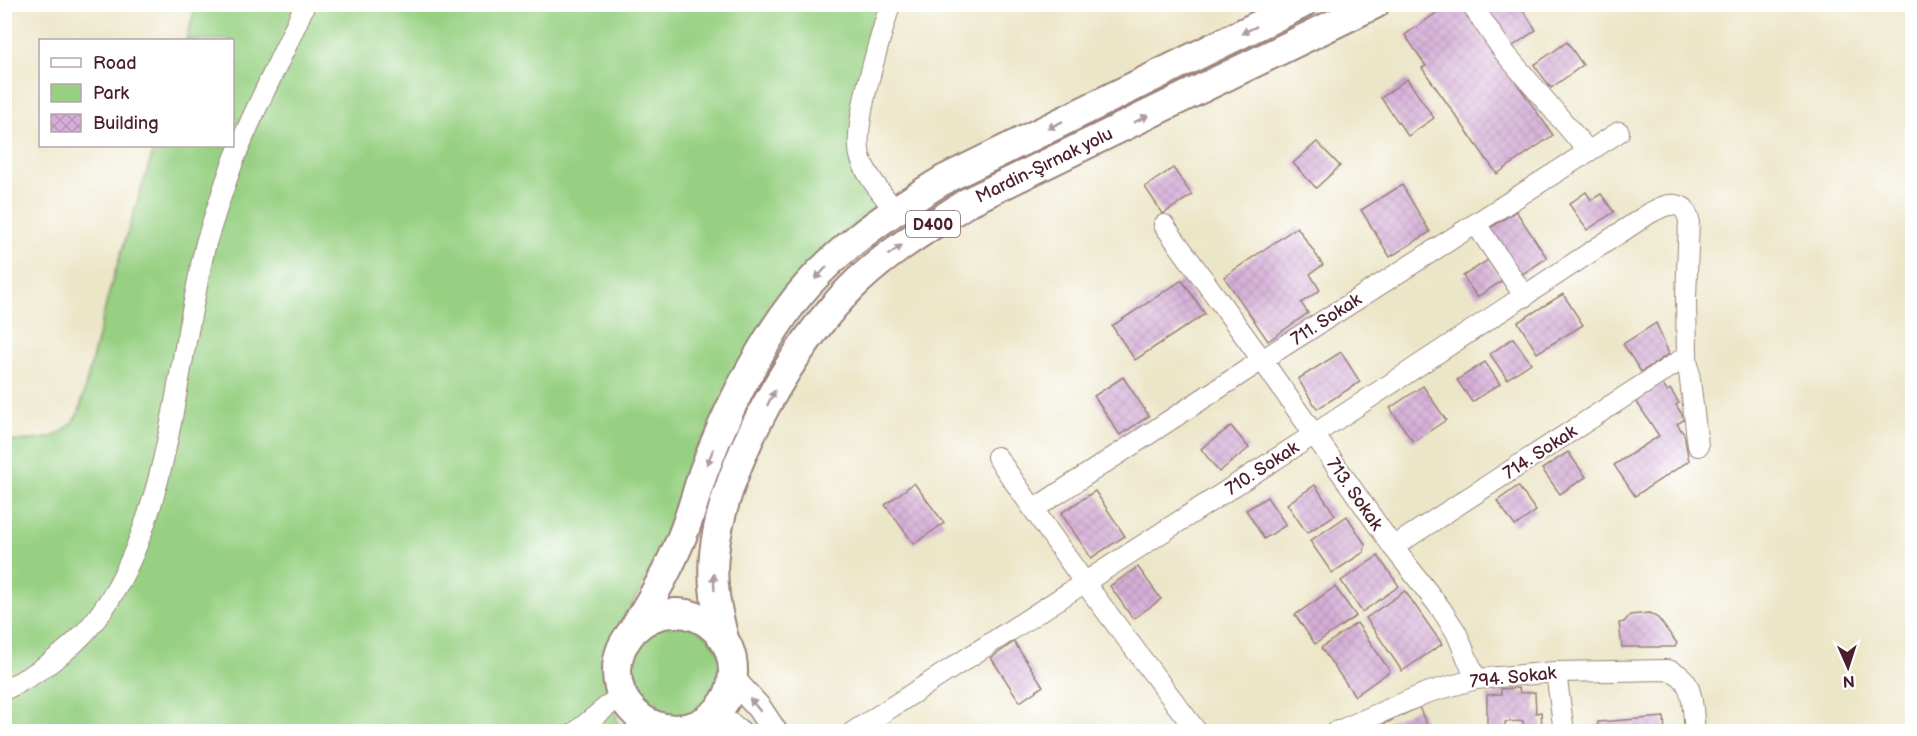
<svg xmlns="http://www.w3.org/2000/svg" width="1917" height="736" font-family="'Balsamiq Sans',sans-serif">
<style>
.green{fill:#97d082;stroke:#707856;stroke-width:1.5}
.building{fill:url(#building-cross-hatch)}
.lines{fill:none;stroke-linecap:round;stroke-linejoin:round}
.minor-casing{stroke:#9b827a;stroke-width:22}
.major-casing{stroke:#9b827a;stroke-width:27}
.highway-casing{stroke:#9b827a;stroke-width:32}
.minor{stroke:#fff;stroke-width:20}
.major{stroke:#fff;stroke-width:24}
.highway{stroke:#fff;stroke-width:28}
.oneway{fill:#ae9aa0}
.labels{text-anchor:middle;stroke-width:4.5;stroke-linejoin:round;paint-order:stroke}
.shield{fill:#fff;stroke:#80626b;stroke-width:1.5}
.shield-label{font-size:16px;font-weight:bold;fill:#4a1f2b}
.street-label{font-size:18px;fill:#4a1f2b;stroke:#fff}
</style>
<defs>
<pattern id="building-cross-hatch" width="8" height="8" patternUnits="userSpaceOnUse" patternTransform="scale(1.5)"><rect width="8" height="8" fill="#d5aed7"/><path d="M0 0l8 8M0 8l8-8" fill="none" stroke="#b895b9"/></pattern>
</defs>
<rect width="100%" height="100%" fill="#fff"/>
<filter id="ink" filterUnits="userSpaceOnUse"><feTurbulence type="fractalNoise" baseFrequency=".0167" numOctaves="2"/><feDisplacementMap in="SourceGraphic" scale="12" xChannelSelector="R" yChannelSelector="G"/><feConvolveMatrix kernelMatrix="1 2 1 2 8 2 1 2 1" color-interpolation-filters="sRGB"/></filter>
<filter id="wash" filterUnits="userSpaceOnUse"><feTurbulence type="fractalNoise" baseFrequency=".008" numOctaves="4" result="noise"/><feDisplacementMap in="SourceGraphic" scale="24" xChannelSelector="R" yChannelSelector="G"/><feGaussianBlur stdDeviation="1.35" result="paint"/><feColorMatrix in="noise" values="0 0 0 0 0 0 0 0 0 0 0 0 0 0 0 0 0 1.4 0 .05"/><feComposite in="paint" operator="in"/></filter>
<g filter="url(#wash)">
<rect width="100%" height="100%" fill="#ece6c8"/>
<g class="green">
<path d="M196,5h694l-32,140 28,54 -60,49 -211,388c-13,37 -3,59 5,95l-615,1v-291c32,-1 56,3 74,-29l32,-127 44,-139h77v-106h-46z"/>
<circle cx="674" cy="671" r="48"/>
</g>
<g id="blocks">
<g class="building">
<polygon points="1449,4 1461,4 1553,135 1497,174 1422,68 1426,66 1405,35"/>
<polygon points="1498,4 1519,4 1536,30 1510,48 1486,13"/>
<polygon points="1567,42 1583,65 1551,88 1534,65"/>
<polygon points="1407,79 1434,118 1408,136 1381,98"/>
<polygon points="1317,142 1340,166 1316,188 1293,163"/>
<polygon points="1173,168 1192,195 1163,214 1145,187"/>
<polygon points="1402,185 1430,232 1390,257 1361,210"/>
<polygon points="1586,192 1591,200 1601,194 1614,212 1587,230 1569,204"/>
<polygon points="1516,211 1547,258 1521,275 1490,228"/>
<polygon points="1297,227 1323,265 1310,274 1320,290 1301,303 1308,313 1268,341 1224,277"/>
<polygon points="1488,260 1502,281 1477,297 1463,276"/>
<polygon points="1182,280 1205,314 1135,360 1112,326"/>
<polygon points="1563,294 1583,325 1537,353 1518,322"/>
<polygon points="1656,323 1669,354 1641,372 1623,344"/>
<polygon points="1513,338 1531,363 1507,379 1490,354"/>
<polygon points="1341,352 1360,382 1317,409 1298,379"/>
<polygon points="1485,362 1500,384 1472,402 1457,380"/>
<polygon points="1123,377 1149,416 1120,435 1094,396"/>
<polygon points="1660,381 1667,391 1670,389 1679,403 1676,405 1685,419 1677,424 1684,434 1689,461 1635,496 1614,465 1659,436 1634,398"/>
<polygon points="1423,386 1446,420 1413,442 1390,408"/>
<polygon points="1231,426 1249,448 1219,472 1201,449"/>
<polygon points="1568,452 1586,477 1560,494 1542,469"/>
<polygon points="914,483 944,523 914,544 885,505"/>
<polygon points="1315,485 1335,515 1307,533 1287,504"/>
<polygon points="1518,486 1536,511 1515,526 1497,501"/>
<polygon points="1095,491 1125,536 1091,558 1061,513"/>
<polygon points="1267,497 1286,525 1264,539 1246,510"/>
<polygon points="1347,516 1365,544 1364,552 1332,573 1310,541"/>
<polygon points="1378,556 1399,586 1362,612 1341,581"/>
<polygon points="1138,567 1161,599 1133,619 1110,586"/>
<polygon points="1335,587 1356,616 1315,644 1295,615"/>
<polygon points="1405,591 1442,644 1402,671 1366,618"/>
<polygon points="1649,613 1658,618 1677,643 1675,647 1622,647 1619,623 1624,622 1630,615"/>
<polygon points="1357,623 1390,671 1355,696 1321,648"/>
<polygon points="1014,642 1043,686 1020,702 991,658"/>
<polygon points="1519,688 1520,693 1535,692 1536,713 1541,712 1542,727 1524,728 1523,721 1505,722 1505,730 1487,731 1487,695 1501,694 1501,689"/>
<polygon points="1419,707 1430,732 1388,732 1384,724"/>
<polygon points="1664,717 1665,732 1598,732 1598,722"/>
</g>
</g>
</g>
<g filter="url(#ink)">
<use href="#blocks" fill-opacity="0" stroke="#9b827a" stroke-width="1.5"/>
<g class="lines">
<g class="minor-casing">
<g id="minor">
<path d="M890,4c-9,35 -40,124 -29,155 6,18 22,35 33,51"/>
<polyline points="1471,4 1504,52 1588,151"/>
<polyline points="1476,224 1525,297"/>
<polyline points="1164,225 1262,360 1393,547 1441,609 1456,632 1476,679"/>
<polyline points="997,457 1084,582 1197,732"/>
<polyline points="1034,509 1262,360 1619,132"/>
<polyline points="1393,547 1687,356"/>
<polyline points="1556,672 1564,732"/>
<path d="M4,690c37,-18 74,-44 98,-79 61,-88 70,-207 92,-310 4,-19 7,-39 12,-58 9,-29 18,-58 29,-86 21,-52 48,-101 70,-153"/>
<polyline points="576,732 622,694"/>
<path d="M853,732l460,-297 337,-222c11,-6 21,-12 34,-5l5,11 -3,79 1,58 11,90"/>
<path d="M1336,732l90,-39 50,-14 80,-7 111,-2c29,6 25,38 28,62"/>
</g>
</g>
<g class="major-casing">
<g id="major">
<polyline points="733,679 759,708 775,732"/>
<polyline points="715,714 739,732"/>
</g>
</g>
<g class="highway-casing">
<g id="highway">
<circle cx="675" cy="671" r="58"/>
<path d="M724,639c-7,-28 -13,-55 -10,-85 9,-88 79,-212 144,-273 33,-31 72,-54 110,-79l407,-198"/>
<path d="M626,641c19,-31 38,-62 52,-95 11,-24 17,-49 25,-73 21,-56 49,-112 83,-161 41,-58 100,-97 159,-133l357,-175"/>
</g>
</g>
<use href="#minor" class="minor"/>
<use href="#major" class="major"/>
<use href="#highway" class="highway"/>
</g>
<defs><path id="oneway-solid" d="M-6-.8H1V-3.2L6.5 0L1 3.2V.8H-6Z" transform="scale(1.5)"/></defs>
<g class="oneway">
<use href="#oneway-solid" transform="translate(1249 30) rotate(154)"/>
<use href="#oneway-solid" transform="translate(1141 119) rotate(-26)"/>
<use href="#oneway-solid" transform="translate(1055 125) rotate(154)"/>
<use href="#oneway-solid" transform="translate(895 250) rotate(-36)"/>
<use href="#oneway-solid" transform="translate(821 273) rotate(133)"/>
<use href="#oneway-solid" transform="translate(771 398) rotate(-63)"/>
<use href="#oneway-solid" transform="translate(710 457) rotate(113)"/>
<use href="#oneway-solid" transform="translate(714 582) rotate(-93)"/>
<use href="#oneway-solid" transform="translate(755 705) rotate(-130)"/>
</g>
</g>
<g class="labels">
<rect class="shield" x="906" y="211" width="54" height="26" rx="4.5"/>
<g class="shield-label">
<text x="933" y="230">D400</text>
</g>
<g class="street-label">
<text transform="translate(1044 165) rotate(-26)" y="6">Mardin-Şırnak yolu</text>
<text transform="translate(1326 319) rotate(-33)" y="6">711. Sokak</text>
<text transform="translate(1540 452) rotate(-33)" y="6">714. Sokak</text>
<text transform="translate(1262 468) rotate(-33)" y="6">710. Sokak</text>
<text transform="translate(1355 494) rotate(55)" y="6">713. Sokak</text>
<text transform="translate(1513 677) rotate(-6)" y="6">794. Sokak</text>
</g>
</g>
<rect width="1917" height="736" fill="none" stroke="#fff" stroke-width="24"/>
<rect x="39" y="39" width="195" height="108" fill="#ffffff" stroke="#b7a5aa" stroke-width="1.5"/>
<rect x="51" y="58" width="30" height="9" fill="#ffffff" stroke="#b7a5aa" stroke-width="1.5"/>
<text x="93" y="69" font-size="18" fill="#4a1f2b">Road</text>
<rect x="51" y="84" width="30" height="18" fill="#97d082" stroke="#b7a5aa" stroke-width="1.5"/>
<text x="93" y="99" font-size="18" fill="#4a1f2b">Park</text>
<rect x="51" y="114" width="30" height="18" fill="url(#building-cross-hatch)" stroke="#b7a5aa" stroke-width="1.5"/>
<text x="93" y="129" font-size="18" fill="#4a1f2b">Building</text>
<g transform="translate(1848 667) rotate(177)" stroke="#ffffff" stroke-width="4.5" paint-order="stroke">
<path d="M0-4.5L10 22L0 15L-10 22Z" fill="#4a1f2b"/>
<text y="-9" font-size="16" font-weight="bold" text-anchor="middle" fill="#4a1f2b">N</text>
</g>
</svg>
